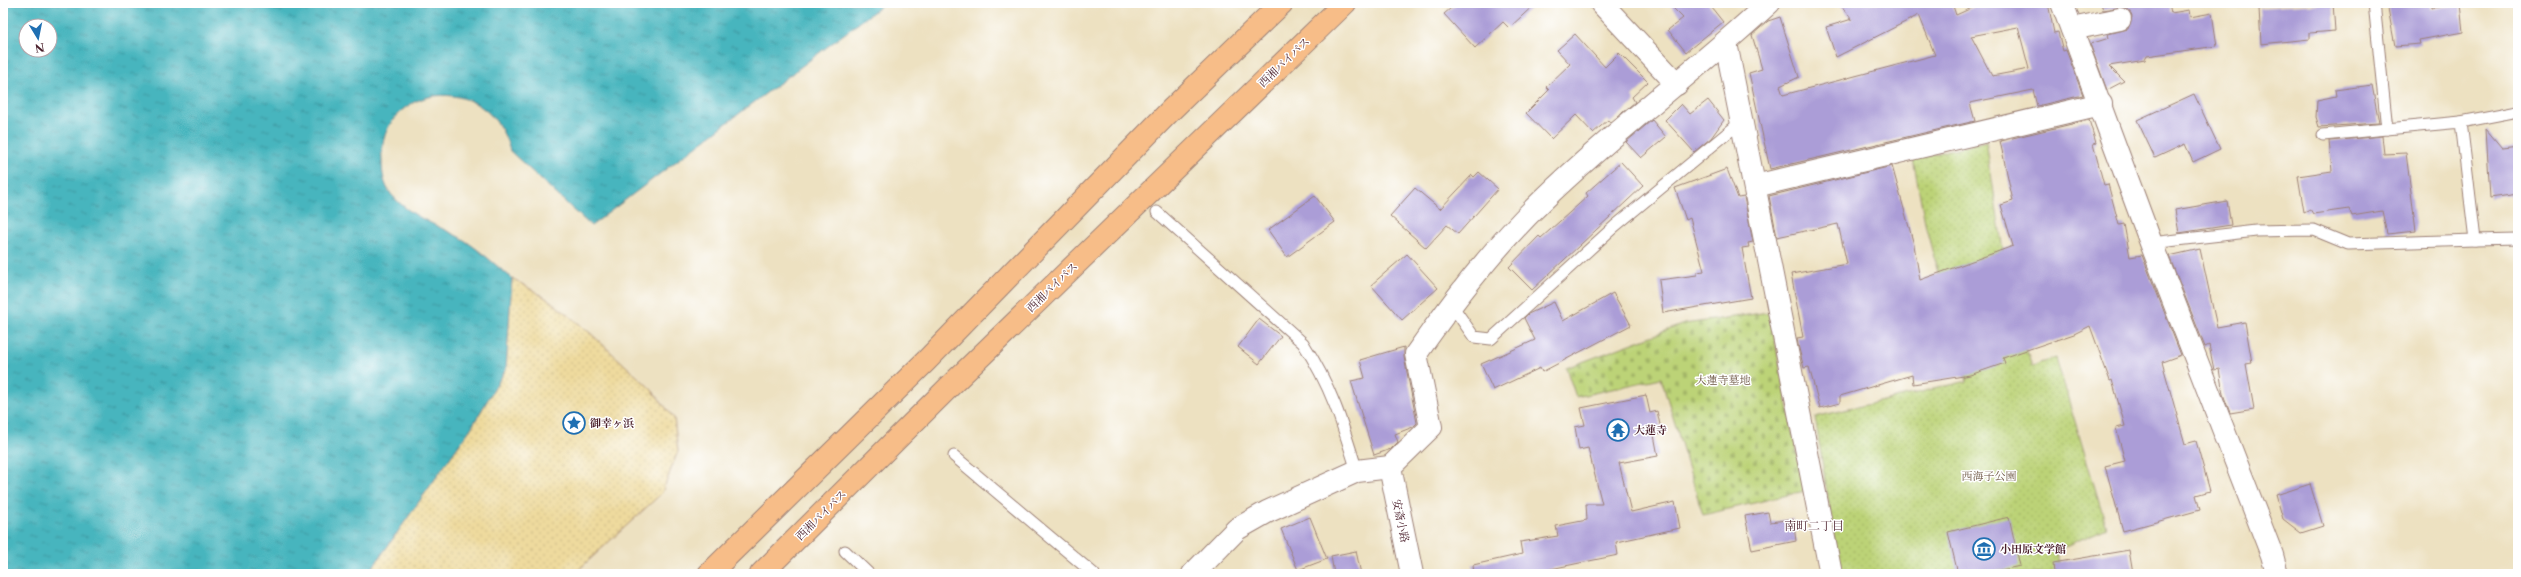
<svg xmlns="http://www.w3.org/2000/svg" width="2521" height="577" font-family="'Libre Caslon Text','Noto Serif JP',serif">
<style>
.sand{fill:url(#sand-dots);stroke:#9c7c64}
.cemetery{fill:url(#cemetery-stones);stroke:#837951}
.park{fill:url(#park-dots);stroke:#837951}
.water{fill:url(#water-ripples);stroke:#486a74;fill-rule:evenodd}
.building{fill:#ab9dd7;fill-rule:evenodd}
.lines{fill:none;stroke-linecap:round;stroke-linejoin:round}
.service-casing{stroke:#9c8076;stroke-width:13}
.minor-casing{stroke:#9c8076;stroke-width:24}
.tertiary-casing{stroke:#9c8076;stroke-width:24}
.motorway-casing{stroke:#9c8076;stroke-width:24}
.service{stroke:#fff;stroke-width:11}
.minor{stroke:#fff;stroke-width:22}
.tertiary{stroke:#fff;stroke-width:22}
.motorway{stroke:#f7bd88;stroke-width:22}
.labels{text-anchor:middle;stroke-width:3;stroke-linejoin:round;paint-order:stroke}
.street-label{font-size:11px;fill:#4a1f2b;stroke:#fff}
.park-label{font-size:11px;fill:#6c5542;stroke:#fff}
.poi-label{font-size:11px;font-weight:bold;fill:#4a1f2b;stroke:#fff;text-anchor:start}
.neighbourhood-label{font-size:12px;fill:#4a1f2b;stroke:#fff}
</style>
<defs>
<pattern id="sand-dots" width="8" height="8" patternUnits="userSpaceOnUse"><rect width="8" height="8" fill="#eeda9e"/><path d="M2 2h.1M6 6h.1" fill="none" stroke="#cebb88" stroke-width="1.8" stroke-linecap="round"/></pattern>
<pattern id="cemetery-stones" width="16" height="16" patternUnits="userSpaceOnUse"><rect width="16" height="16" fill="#bcd377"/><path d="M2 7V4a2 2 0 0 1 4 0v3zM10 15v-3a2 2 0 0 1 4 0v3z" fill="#a3b567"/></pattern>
<pattern id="park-dots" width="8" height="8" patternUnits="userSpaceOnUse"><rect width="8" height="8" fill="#bcd377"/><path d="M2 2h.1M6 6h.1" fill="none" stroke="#a3b567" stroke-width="1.8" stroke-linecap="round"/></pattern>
<pattern id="water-ripples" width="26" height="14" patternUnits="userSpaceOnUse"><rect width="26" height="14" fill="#46b5be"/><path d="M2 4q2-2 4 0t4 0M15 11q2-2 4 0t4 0" fill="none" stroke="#3c939b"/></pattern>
</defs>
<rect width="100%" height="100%" fill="#fff"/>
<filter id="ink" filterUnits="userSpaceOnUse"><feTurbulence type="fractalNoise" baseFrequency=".025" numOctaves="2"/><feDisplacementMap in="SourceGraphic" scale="8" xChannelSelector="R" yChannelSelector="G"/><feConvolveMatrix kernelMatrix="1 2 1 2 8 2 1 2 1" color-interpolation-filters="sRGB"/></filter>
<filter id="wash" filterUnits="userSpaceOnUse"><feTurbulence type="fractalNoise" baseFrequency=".012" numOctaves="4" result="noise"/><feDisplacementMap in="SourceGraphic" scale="16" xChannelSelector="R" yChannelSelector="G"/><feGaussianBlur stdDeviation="0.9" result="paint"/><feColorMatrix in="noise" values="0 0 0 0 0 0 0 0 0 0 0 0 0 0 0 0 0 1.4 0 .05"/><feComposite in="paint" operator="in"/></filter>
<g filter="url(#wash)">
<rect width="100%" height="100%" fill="#ede1c1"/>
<polygon class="sand" points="512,278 549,300 588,331 652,390 674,418 678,451 662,493 574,574 368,574 471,428 506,369"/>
<polygon class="cemetery" points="1769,312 1805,491 1703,515 1661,378 1576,397 1566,368 1684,324"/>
<polygon class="park" points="1986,141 2011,303 2032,366 2056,358 2107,528 2056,550 2062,574 1840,574 1815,417 1967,381 1926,228 1913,159"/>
<path class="water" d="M3,3h882l-294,223 -81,-75c-21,-84 -134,-67 -128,11 0,11 2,23 9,32 18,22 44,30 68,43 19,11 36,28 53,41l-6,91 -35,59 -103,146h-365zM26,26h24v24h-24z"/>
<g id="blocks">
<g class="building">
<polygon points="1457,3 1536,3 1509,28 1503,22 1475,48 1444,14"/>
<polygon points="1668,3 1708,3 1723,22 1686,52 1668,30 1683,18"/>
<path d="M1839,3h113l4,12 27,-12h65l6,30 4,-1 5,19 3,-1 17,45 -46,11 -4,-16 -63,13 5,18 -205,48 -21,-96 13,-4 -10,-34 16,-14 12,-4 19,60 -19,9 3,9 152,-40 -16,-40 -83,42 -10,-30 26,-8zM2018,27l11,42 -37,7 -21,-40z"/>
<polygon points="2101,3 2169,3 2171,13 2189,10 2190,17 2212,13 2217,46 2147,56 2145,60 2109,66 2124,81 2107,90 2090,44 2109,38 2108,34 2128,29 2132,17 2129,10 2124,7 2103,10"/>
<polygon points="2333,3 2335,31 2310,33 2310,39 2261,44 2259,8"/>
<polygon points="2387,3 2431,3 2431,8 2460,4 2463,32 2419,40 2420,44 2395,46"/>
<polygon points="1575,34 1605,67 1619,53 1648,82 1632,97 1635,102 1610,123 1608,120 1593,133 1576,115 1551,139 1526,113 1549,90 1546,87 1570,64 1557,50"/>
<polygon points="2372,85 2379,123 2319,127 2316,117 2317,100 2336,96 2335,90"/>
<polygon points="2194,94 2220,149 2193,162 2185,144 2155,158 2137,120"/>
<polygon points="1708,100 1724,120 1711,138 1694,152 1665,120 1681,104 1690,114"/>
<polygon points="1652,120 1666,137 1641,158 1626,142"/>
<polygon points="2089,120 2096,143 2093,144 2104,185 2108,184 2119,225 2124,224 2130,257 2142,255 2181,355 2162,362 2185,444 2196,441 2210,491 2196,495 2200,510 2123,531 2105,466 2125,461 2116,428 2125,426 2112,380 2110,381 2090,326 2074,334 2003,358 2005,363 1970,375 1913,384 1912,375 1840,396 1840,403 1820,408 1809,367 1804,368 1798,345 1797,338 1803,337 1791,274 1847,264 1838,224 1777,237 1769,196 1892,166 1914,245 1920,280 2013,246 2001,205 2013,201 2000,141"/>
<polygon points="2486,129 2502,148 2518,146 2518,194 2490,198"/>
<polygon points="2382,136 2384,154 2406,153 2416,231 2387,234 2382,211 2352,216 2349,209 2313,214 2310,209 2304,212 2298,176 2332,171 2329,141"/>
<polygon points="1621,162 1643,186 1532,290 1509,267 1539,236 1541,238 1588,196 1586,193"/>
<polygon points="1727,169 1738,198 1744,197 1753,242 1748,243 1749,247 1742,248 1751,298 1663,313 1659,280 1697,275 1697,272 1704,271 1690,218 1686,220 1675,188"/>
<polygon points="1479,172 1498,189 1458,234 1447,225 1426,248 1390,216 1415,188 1440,209 1472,175 1474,177"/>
<polygon points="1315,196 1335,222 1287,257 1268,230"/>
<polygon points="2227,201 2231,225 2179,233 2175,210"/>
<polygon points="2200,249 2217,327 2245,322 2252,363 2246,364 2254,409 2230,413 2223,394 2219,369 2214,370 2209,345 2205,347 2169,256"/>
<polygon points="1407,254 1438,288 1402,320 1371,285"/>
<polygon points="1613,293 1631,325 1542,372 1540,368 1493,390 1481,364 1535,340 1524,318 1528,314 1554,302 1563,321"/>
<polygon points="1259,319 1281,336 1259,364 1238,347"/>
<polygon points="1404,347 1404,357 1417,423 1413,427 1395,434 1398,442 1391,449 1374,455 1351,381 1365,378 1360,360"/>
<polygon points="1646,395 1650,413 1657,411 1662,434 1654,435 1658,456 1619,463 1631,512 1675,502 1680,528 1616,542 1618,555 1546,570 1546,574 1474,574 1473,565 1522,554 1520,542 1558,536 1556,526 1587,520 1586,504 1602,504 1588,448 1579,450 1575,427 1585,425 1581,408"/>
<polygon points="2310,484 2323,526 2301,533 2283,519 2276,495"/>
<polygon points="1768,512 1770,522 1793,519 1796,541 1752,550 1745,516"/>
<polygon points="1310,517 1327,559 1298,570 1281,529"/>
<polygon points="2009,517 2020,566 1984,574 1958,574 1948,532"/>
<polygon points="2129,550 2133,574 2054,574 2053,563"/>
<polygon points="1356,551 1361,574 1334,574 1331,556"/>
</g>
</g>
</g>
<g filter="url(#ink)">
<use href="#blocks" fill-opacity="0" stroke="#9c8076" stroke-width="1"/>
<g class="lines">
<g class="service-casing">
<g id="service">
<polyline points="2374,3 2387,129"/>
<polyline points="2461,122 2518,111"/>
<polyline points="2323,135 2461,122 2475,240 2518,239"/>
<path d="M1157,212l146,131c28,43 39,79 54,128"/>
<polyline points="2151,243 2256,231 2314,230 2348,244 2475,240"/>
<polyline points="1451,304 1474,337 1491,339 1615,226 1742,121"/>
<polyline points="954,456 1094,574"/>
<polyline points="845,551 869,574"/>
</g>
</g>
<g class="minor-casing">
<g id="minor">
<polyline points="1601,3 1677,84"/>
<polyline points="2062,3 2151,243 2272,555 2277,574"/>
<polyline points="2072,29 2120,19"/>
<polyline points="1726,43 1831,574"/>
<polyline points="1755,186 2101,104"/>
<path d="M1193,574l44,-45 30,-17 90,-41 33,-4 41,-40 -15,-73c38,-55 79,-108 127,-154 72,-70 153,-129 226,-197"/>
</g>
</g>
<g class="tertiary-casing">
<polyline id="tertiary" points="1390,467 1412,574"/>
</g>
<g class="motorway-casing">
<g id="motorway">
<polyline points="709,574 926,361 1171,110 1282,3"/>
<polyline points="761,574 949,387 1345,3"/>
</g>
</g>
<use href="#service" class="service"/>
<use href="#minor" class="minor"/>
<use href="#tertiary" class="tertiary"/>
<use href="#motorway" class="motorway"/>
</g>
</g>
<defs>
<g id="sight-ring" transform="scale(1.15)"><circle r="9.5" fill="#fff" stroke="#1f6fb2" stroke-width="1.5"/><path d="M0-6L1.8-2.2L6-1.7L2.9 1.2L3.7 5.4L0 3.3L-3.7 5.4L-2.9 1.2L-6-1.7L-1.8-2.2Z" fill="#1f6fb2"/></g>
<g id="temple-ring" transform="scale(1.15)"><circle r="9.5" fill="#fff" stroke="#1f6fb2" stroke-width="1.5"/><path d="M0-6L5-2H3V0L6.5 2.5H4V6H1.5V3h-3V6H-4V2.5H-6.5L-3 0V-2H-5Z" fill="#1f6fb2"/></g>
<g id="museum-ring" transform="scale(1.15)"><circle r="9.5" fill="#fff" stroke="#1f6fb2" stroke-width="1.5"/><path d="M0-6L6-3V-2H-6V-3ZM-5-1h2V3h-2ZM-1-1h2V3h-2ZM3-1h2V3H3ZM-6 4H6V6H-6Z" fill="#1f6fb2"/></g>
</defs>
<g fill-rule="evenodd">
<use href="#sight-ring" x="574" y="423"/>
<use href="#temple-ring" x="1618" y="430"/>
<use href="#museum-ring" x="1984" y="549"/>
</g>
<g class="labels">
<g class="street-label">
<text transform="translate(1284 62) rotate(-44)" y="4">西湘バイパス</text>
<text transform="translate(1052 287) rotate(-44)" y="4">西湘バイパス</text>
<text transform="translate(821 515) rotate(-45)" y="4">西湘バイパス</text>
<text transform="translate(1401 521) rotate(78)" y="4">安斎小路</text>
</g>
<g class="park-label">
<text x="1723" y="384">大蓮寺墓地</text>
<text x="1989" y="480">西海子公園</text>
</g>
<g class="poi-label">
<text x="590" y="427">御幸ヶ浜</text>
<text x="1634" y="434">大蓮寺</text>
<text x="2000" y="553">小田原文学館</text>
</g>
<g class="neighbourhood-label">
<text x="1814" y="530">南町二丁目</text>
</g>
</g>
<rect width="2521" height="577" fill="none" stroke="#fff" stroke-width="16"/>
<g transform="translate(38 38) rotate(170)"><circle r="19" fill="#ffffff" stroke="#b7a5aa"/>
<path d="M0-3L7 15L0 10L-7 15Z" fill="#1f6fb2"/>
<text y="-6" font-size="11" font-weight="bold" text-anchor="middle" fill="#4a1f2b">N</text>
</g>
</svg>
